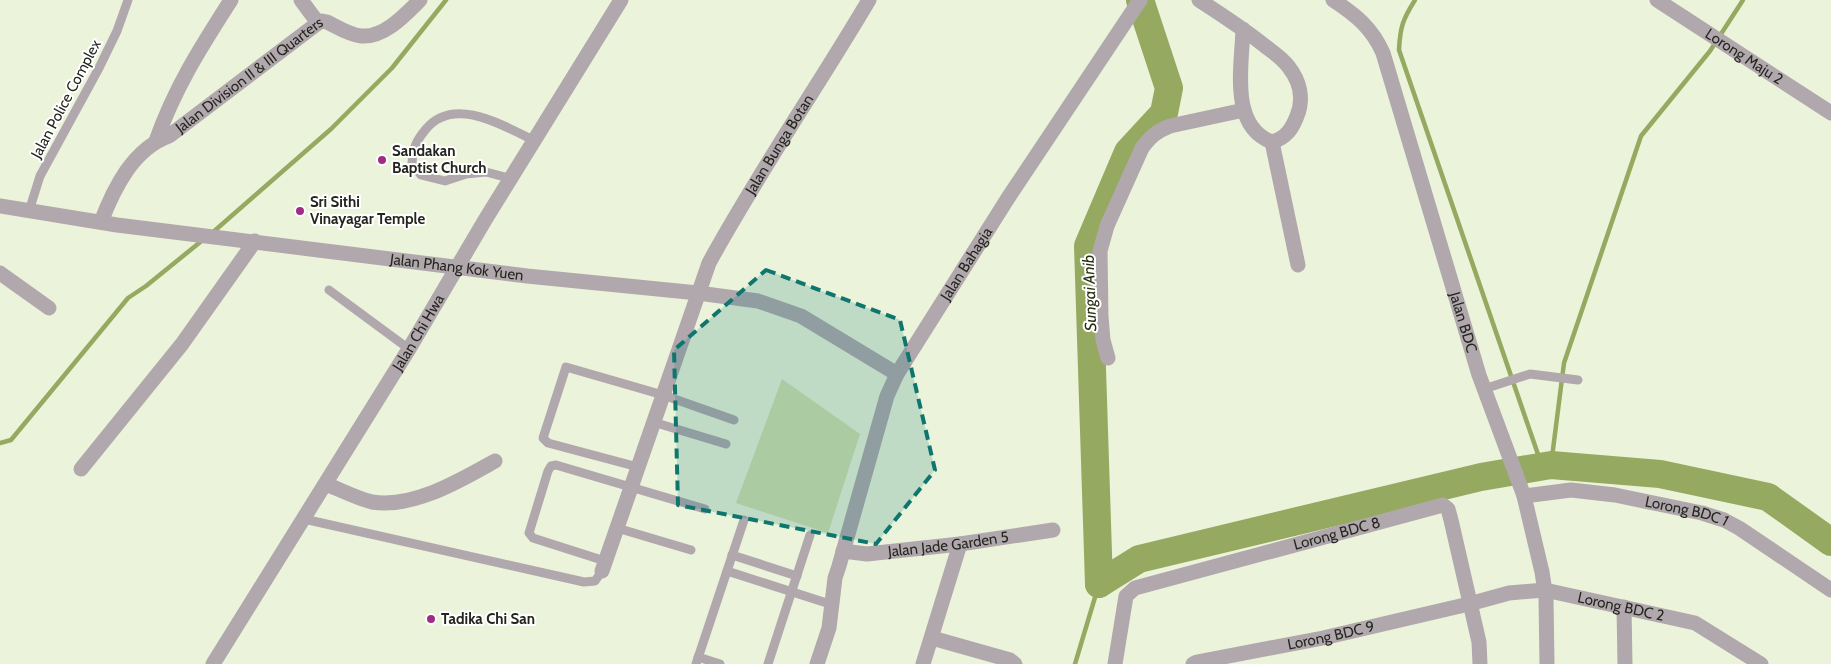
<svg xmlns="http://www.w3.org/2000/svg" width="1831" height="664" font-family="Cabin,sans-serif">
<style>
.green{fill:#d3e0b0}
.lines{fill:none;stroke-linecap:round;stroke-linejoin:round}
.stream{stroke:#96a960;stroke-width:4.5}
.river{stroke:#96a960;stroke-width:28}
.lane{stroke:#b1a8ae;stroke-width:9}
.street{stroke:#b1a8ae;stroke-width:15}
.marked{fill:#0f766e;fill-opacity:0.2;stroke:#0f766e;stroke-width:4;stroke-dasharray:10 6;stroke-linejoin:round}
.poi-dot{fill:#9f2b85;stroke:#fff;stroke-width:2}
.labels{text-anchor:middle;stroke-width:4;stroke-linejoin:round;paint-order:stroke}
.street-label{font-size:15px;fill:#25271f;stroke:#fff}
.poi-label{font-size:15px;font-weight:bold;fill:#25271f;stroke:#fff;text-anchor:start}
.water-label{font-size:16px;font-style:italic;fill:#282f0f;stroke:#fff}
</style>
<rect width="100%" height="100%" fill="#ecf3db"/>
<polygon class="green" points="782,379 860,434 828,533 736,503"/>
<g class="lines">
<g class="stream">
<path d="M1415,0c-12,19 -15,27 -16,50l143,416"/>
<polyline points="212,233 331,129 392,68 446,0"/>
<polyline points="0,443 11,440 128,298 146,286 204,239"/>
<polyline points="1551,465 1564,363 1641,136 1710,51 1743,0"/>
<polyline points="1075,664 1099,584"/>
</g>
<g class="river">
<polyline points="1099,584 1139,559 1481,477 1551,465 1660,474 1768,497 1831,542"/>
<polyline points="1099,584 1088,246 1128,152 1164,113 1169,88 1140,0"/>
</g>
<g class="lane">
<path d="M512,179l-26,-7 -20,2 -21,7 -24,-6 -9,-12c1,-15 4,-22 14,-34 28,-34 78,-3 109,12"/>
<polyline points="29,211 40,176 99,68 117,31 128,0"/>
<polyline points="329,290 409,349"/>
<polyline points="1484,389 1530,374 1578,380"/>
<polyline points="653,422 726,444"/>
<polyline points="638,467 548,443 543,438 566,367 663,395 734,420"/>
<polyline points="304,519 584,582 595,581 602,571"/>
<polyline points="617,528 691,550"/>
<polyline points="732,555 797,576"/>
<polyline points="605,561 533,538 529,533 548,471 551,466 556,465 705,509"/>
<polyline points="727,571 833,605"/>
<polyline points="698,657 720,664"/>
<polyline points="696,664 744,520"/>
<polyline points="768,664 810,535"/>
</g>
<g class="street">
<polyline points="301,0 318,23"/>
<path d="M1199,0c23,15 45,29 66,46 8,6 17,12 23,20 12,15 16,33 9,50 -5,13 -11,22 -25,26 -43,-16 -30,-77 -29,-113"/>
<path id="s1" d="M1333,0c23,15 39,28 50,53l96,322 45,121 18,76 4,26 1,66"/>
<path id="s2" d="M1657,0l174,113"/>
<path d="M156,141c19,-54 45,-94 75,-141"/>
<polyline points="1272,142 1298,265"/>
<path id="s3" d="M0,206l117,19 410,51 171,17 60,8 43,15 96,58"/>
<path id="s4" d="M101,222c13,-34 32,-73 68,-86l149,-113 4,-2 5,1c10,5 23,13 34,14 23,2 44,-21 59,-36"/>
<polyline points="0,273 49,308"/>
<path d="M1108,358l-5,-18 -2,-24 -1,-65 7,-25 35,-78c8,-11 15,-17 28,-22l74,-16"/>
<polyline points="81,469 182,344 255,241"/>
<path d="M326,484c15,6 30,14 46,18 41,7 89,-22 123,-41"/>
<path id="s5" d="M1524,496l47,-6 44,5 87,18 22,7 15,8 92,62"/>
<path id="s6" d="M843,551l24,3 93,-10 93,-14"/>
<path id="s7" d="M602,571l107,-308c49,-90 108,-175 160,-263"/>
<polyline points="1624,607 1625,664"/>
<polyline points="932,638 1010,660 1015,664"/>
<path id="s8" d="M213,664l196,-315 76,-129 136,-220"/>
<path id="s9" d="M817,664l12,-36 6,-50 4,-12 48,-170 10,-22 111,-176 132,-198"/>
<polyline points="923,664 960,544"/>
<path id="s10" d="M1115,664l11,-68 9,-8 308,-83 5,4 3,11 28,122 1,22"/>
<path id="s11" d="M1193,664l4,-2 126,-24 146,-34 40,-11 36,-3 150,33 66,41"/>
</g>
</g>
<path class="marked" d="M766,270l134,50 35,150 -59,74 -198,-39 -4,-155z"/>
<g class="poi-dot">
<circle cx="382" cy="160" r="5"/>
<circle cx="300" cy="211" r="5"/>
<circle cx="431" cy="619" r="5"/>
</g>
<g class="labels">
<g class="street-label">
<text dy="5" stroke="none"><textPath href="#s2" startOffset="104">Lorong Maju 2</textPath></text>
<text dy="5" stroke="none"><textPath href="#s4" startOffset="214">Jalan Division II &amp; III Quarters</textPath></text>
<text transform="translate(66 99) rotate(-62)" y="5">Jalan Police Complex</text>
<text dy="5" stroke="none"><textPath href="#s7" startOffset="464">Jalan Bunga Botan</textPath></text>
<text dy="5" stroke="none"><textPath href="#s9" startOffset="432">Jalan Bahagia</textPath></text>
<text dy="5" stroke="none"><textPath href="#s3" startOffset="461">Jalan Phang Kok Yuen</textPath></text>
<text dy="5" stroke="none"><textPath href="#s1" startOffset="355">Jalan BDC</textPath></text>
<text dy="5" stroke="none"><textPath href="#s8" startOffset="390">Jalan Chi Hwa</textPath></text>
<text dy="5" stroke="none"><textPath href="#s5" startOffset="165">Lorong BDC 1</textPath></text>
<text dy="5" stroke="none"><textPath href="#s10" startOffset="290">Lorong BDC 8</textPath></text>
<text dy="5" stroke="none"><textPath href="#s6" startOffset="106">Jalan Jade Garden 5</textPath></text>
<text dy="5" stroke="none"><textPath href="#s11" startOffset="438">Lorong BDC 2</textPath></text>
<text dy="5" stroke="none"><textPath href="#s11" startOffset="141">Lorong BDC 9</textPath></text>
</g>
<g class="poi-label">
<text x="392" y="156">Sandakan<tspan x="392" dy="17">Baptist Church</tspan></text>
<text x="310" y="207">Sri Sithi<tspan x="310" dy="17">Vinayagar Temple</tspan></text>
<text x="441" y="624">Tadika Chi San</text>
</g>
<g class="water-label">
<text transform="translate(1089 293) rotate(-92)" y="6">Sungai Anib</text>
</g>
</g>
</svg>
